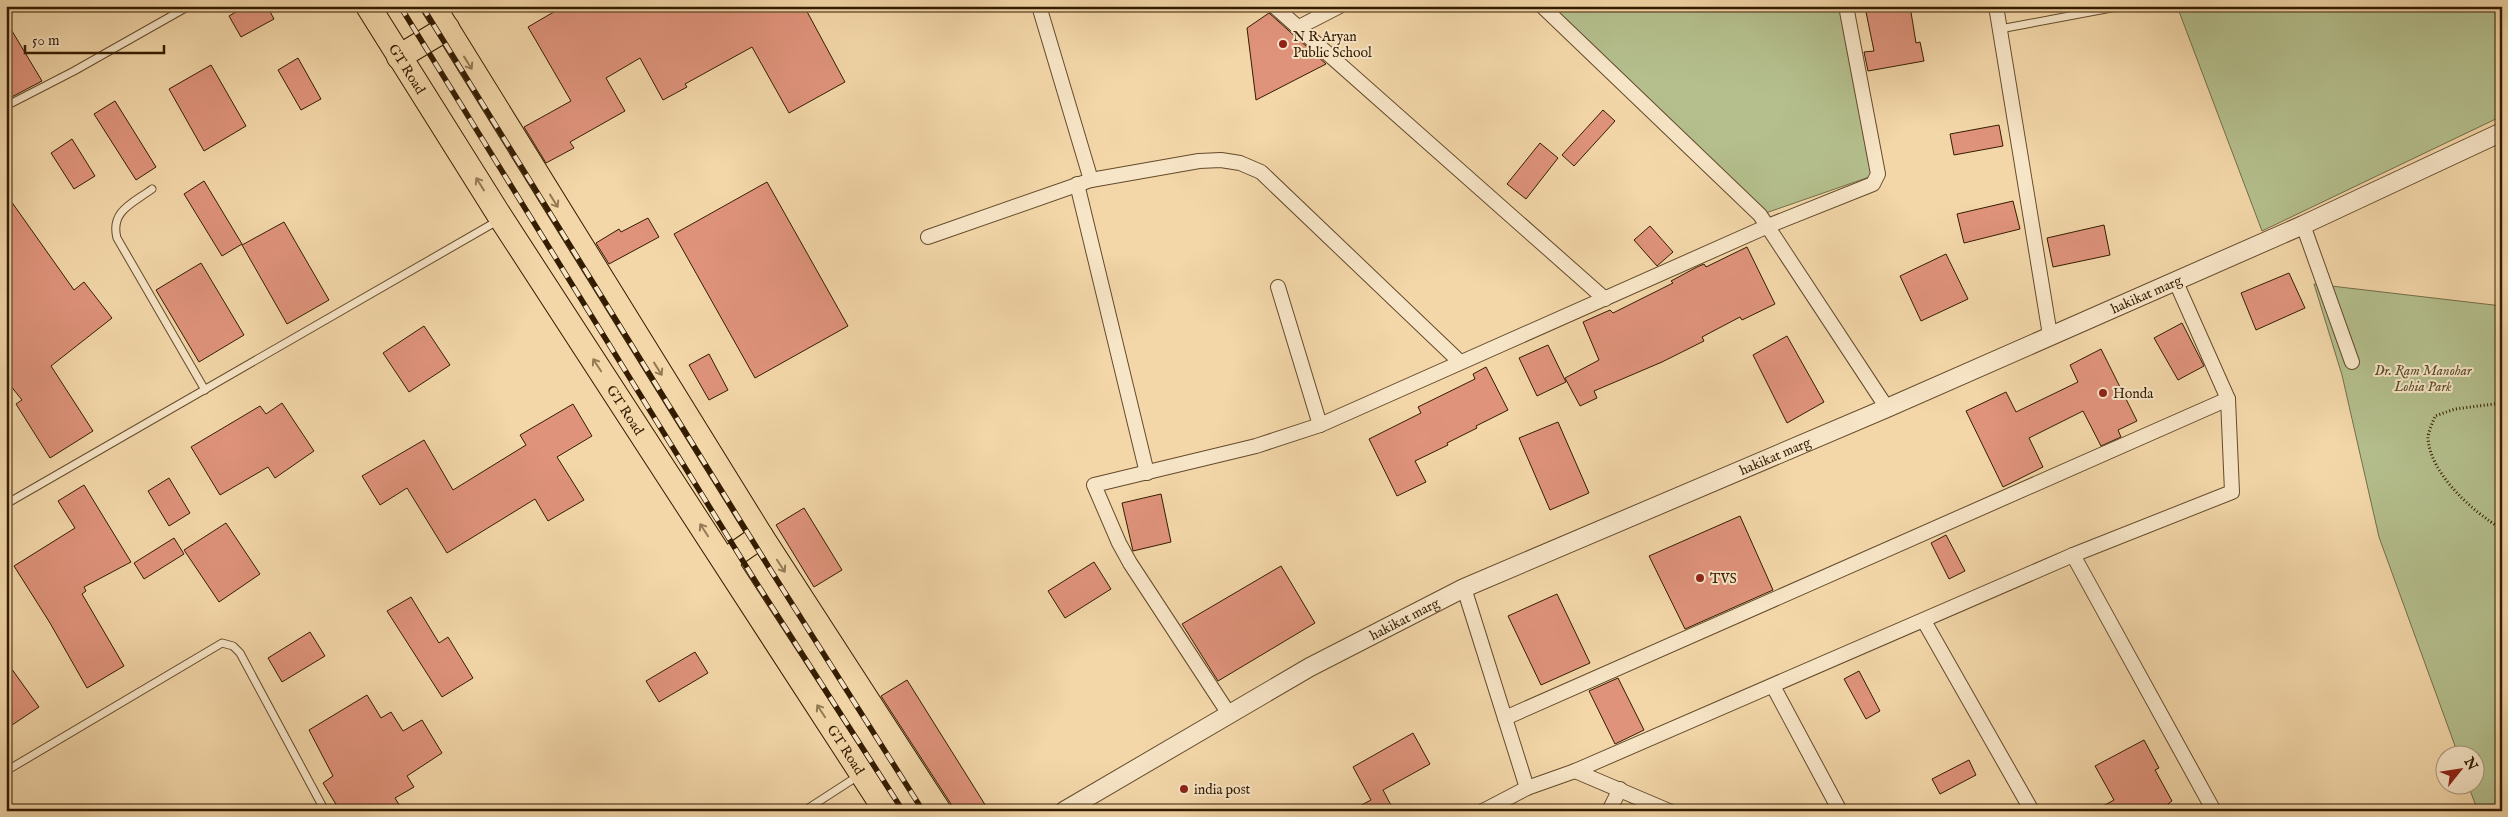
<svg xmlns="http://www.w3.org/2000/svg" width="2508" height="817" font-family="'IM FELL English',serif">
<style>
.green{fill:#b4bf8d;stroke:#746e46}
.building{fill:#df937b;stroke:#341c00}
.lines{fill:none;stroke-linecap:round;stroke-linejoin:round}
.service-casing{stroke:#644b2a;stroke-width:9}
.minor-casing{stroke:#644b2a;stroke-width:16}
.tertiary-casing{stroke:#644b2a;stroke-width:20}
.trunk-casing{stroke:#341c00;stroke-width:26}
.path{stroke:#341c00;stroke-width:3;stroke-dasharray:1 2.5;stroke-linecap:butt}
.service{stroke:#f7e5c7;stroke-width:7}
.minor{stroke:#f7e5c7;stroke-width:14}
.tertiary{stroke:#f7e5c7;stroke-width:18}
.trunk{stroke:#f3d7a9;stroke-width:24}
.rail-casing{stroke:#341c00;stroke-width:5.5}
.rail{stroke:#f7e5c7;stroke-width:4;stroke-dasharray:11;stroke-linecap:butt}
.oneway{stroke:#947a54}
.poi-dot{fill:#8f2418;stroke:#f7e5c7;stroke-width:2}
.labels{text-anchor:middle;stroke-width:4;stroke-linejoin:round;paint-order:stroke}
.poi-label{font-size:14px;fill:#341c00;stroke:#f7e5c7;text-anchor:start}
.street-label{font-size:14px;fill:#341c00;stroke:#f7e5c7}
.park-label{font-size:14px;font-style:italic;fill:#5a4d2a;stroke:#f7e5c7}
</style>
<rect width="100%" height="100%" fill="#f3d7a9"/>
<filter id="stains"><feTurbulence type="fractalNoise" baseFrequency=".004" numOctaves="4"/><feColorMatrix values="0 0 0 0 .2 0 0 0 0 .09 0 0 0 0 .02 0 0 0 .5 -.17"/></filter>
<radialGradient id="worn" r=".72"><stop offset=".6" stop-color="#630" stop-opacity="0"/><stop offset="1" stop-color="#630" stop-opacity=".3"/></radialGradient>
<g class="green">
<polygon points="1542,6 1846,6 1878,174 1760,215"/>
<polygon points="2177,6 2502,6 2502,116 2262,231"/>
<polygon points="2314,284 2502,306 2502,811 2478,811 2468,785 2476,784 2476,754 2458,754 2379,537 2342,375"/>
</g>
<g class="building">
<polygon points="246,6 267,6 274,19 241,37 229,16"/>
<polygon points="564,6 804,6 845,82 789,113 752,47 685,84 687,87 663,100 640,58 606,78 625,111 570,142 574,148 546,163 524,127 571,101 528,27"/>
<polygon points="1898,6 1910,6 1916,43 1920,42 1924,61 1868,71 1864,52 1874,51 1866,12"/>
<polygon points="1269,13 1326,64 1256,100 1247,28"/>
<polygon points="6,21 42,81 6,100"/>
<polygon points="298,58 321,99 301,110 278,70"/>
<polygon points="211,65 246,126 204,151 169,89"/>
<polygon points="115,101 156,167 136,180 94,114"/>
<polygon points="1603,110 1615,121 1574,166 1562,155"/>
<polygon points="1999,125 2003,146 1954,155 1950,134"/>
<polygon points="72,139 95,176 74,189 51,153"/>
<polygon points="1540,143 1558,158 1526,199 1507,184"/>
<polygon points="204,181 242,244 222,256 184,194"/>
<polygon points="767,182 848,326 755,378 674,234"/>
<polygon points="6,194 74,290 84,282 112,318 51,366 93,431 50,458 16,404 22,400 6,380"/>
<polygon points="2013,201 2020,229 1964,243 1957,214"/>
<polygon points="648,218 659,237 609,264 596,243 619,229 621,232"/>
<polygon points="284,222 329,300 287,324 242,245"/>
<polygon points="2104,225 2110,255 2053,267 2047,238"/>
<polygon points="1650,226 1673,252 1657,266 1634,240"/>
<polygon points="1747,247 1775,304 1742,320 1740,317 1702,337 1704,341 1662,362 1594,391 1597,398 1580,406 1565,378 1599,360 1583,322 1610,310 1613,313 1673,283 1671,281 1697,267 1704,264 1706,267"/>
<polygon points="1946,254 1968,299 1921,321 1900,276"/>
<polygon points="201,263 244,335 199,362 156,290"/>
<polygon points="2289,273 2305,308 2256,330 2241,293"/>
<polygon points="2182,323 2204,366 2178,380 2154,338"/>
<polygon points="424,326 450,365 409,392 383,353"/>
<polygon points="1787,336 1824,402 1787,423 1753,355"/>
<polygon points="1548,345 1566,382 1537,396 1519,358"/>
<polygon points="2101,349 2137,421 2118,430 2121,437 2101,446 2083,411 2029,438 2043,467 2003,487 1966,411 2006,392 2016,412 2078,382 2070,365"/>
<polygon points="709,354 728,390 709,400 689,365"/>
<polygon points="1486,367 1508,410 1476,426 1477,428 1447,443 1448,445 1415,461 1426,482 1397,496 1369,439 1421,413 1418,407 1475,379 1473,374"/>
<polygon points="282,403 314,451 275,478 268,467 220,495 191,447 260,406 266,414"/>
<polygon points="573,404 592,436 557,457 584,500 548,521 535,499 447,553 407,488 380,505 362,476 424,440 453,490 526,445 520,435"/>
<polygon points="1558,422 1589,493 1550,510 1519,438"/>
<polygon points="169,478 190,513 169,526 148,491"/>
<polygon points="84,485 131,562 84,587 86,591 82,594 124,666 87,688 50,623 14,566 75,528 58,501"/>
<polygon points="1161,494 1171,542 1133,551 1122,503"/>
<polygon points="804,508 842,570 814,587 776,525"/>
<polygon points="1740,516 1773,590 1685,629 1649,556"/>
<polygon points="226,523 260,574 219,602 184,550"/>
<polygon points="1946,535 1965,571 1949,579 1931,543"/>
<polygon points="174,538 184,554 144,579 134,563"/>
<polygon points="1094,562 1111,589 1065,618 1048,591"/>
<polygon points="1281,566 1315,623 1218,681 1182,624"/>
<polygon points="1557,594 1590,663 1541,685 1508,616"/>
<polygon points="411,597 439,643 448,637 473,678 442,697 387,611"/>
<polygon points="310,632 325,656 282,682 268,658"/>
<polygon points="695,652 708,673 659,702 646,681"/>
<polygon points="6,661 39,707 6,729"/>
<polygon points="1859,671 1880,711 1866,719 1844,679"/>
<polygon points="1618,678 1644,730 1615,744 1589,691"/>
<polygon points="907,680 989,811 953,811 951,804 881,696"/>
<polygon points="367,695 381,718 391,712 403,731 422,720 442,753 407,776 414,787 395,798 403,811 340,811 323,783 333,776 309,730"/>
<polygon points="1413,733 1430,764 1383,790 1394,811 1350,811 1371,800 1353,767"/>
<polygon points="2144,740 2159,768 2155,770 2172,801 2168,804 2172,811 2094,811 2114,800 2095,766"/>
<polygon points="1969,760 1976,775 1940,794 1932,779"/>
</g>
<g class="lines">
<g class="service-casing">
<g id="service">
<polyline points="2000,29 2122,6"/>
<polyline points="6,106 74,71 189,6"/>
<path d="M152,189c-19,14 -42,22 -35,49l88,152"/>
<polyline points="6,504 499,220"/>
<polyline points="6,771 222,643 233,646 240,653 325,811"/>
<polyline points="804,811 858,776"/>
</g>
</g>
<g class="minor-casing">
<g id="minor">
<polyline points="1039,6 1091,180"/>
<polyline points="1274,6 1605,299"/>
<polyline points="1542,6 1760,215 1887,408"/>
<polyline points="1996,6 2050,335"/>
<polyline points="1299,27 1340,6"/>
<polyline points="1077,184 1147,473"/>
<polyline points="2303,225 2352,362"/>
<polyline points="928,237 1091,180 1199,161 1221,160 1240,163 1261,172 1459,361"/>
<polyline points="1278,287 1320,425"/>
<polyline points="2073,555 2214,811"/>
<polyline points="1464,588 1527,788"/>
<polyline points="1924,621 2032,811"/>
<polyline points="1773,686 1840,811"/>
<polyline points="1229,714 1130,563 1119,543 1094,485 1256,446 1320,425 1768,226 1873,184 1878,174 1846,6"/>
<polyline points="1505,718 2228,399"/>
<polyline points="1575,771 1669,811"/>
<polyline points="1483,811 1527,788 1575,771 2073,555 2232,492 2228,399 2175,280"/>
<polyline points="1609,811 1620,789"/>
</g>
</g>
<g class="tertiary-casing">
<g id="tertiary">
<path id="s1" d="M1064,811l246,-144 154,-79 423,-180 416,-183 199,-93"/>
</g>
</g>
<g class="trunk-casing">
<g id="trunk">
<path id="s2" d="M368,6l133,212 385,593"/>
<polyline points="433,6 761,536 939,811"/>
<polyline points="399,57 447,28"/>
<polyline points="725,561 761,536"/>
</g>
</g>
<path class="path" d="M2502,403l-47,6 -20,7c-2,6 -7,16 -7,22 2,36 45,74 74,91"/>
<use href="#service" class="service"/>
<use href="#minor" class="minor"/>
<use href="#tertiary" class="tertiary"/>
<use href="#trunk" class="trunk"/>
<g class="rail-casing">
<g id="rail">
<polyline points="400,6 754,579 903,811"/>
<polyline points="422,6 770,569 923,811"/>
</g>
</g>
<use href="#rail" class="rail"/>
</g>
<defs><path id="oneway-shaft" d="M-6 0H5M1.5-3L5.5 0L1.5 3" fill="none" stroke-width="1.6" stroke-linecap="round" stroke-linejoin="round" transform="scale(1.25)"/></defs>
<g class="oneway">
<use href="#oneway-shaft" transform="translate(468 63) rotate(58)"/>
<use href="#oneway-shaft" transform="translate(480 184) rotate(-122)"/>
<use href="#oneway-shaft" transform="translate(554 201) rotate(58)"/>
<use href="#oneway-shaft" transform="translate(597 365) rotate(-123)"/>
<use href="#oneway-shaft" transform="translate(658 369) rotate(58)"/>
<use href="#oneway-shaft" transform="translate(704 530) rotate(-123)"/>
<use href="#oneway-shaft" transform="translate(781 566) rotate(57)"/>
<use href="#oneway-shaft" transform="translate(821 711) rotate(-123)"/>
</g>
<g class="poi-dot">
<circle cx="1283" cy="44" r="5"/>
<circle cx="2103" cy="393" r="5"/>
<circle cx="1700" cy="578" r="5"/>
<circle cx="1184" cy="789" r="5"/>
</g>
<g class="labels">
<g class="poi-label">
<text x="1293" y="41">N R Aryan<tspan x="1293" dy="16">Public School</tspan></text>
<text x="2113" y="398">Honda</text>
<text x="1710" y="583">TVS</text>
<text x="1194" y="794">india post</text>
</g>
<g class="street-label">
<text dy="5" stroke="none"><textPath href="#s2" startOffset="74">GT Road</textPath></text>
<text dy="5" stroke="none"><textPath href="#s1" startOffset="1201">hakikat marg</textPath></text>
<text dy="5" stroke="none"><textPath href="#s2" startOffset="479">GT Road</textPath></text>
<text dy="5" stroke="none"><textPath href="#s1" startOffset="796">hakikat marg</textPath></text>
<text dy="5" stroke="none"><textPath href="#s1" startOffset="391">hakikat marg</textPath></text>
<text dy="5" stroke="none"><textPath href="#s2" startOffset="884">GT Road</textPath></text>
</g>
<g class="park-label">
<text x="2423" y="375">Dr. Ram Manohar<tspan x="2423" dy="16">Lohia Park</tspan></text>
</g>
</g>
<rect width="2508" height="817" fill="none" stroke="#f3d7a9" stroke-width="25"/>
<rect x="8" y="8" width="2493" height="802" fill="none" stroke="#341c00" stroke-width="2.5"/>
<rect x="12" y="12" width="2483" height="792" fill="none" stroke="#341c00"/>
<g transform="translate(2460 770) rotate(60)"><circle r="24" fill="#f7e5c7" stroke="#a99577"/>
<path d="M0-4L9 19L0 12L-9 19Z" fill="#8f2418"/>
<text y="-8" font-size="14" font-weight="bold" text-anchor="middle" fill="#341c00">N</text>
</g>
<path d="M25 45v8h139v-8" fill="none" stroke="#341c00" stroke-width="2.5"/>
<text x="32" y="45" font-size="15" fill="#341c00" stroke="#f7e5c7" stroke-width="4" paint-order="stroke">50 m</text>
<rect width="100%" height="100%" filter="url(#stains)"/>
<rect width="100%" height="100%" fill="url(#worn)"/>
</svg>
